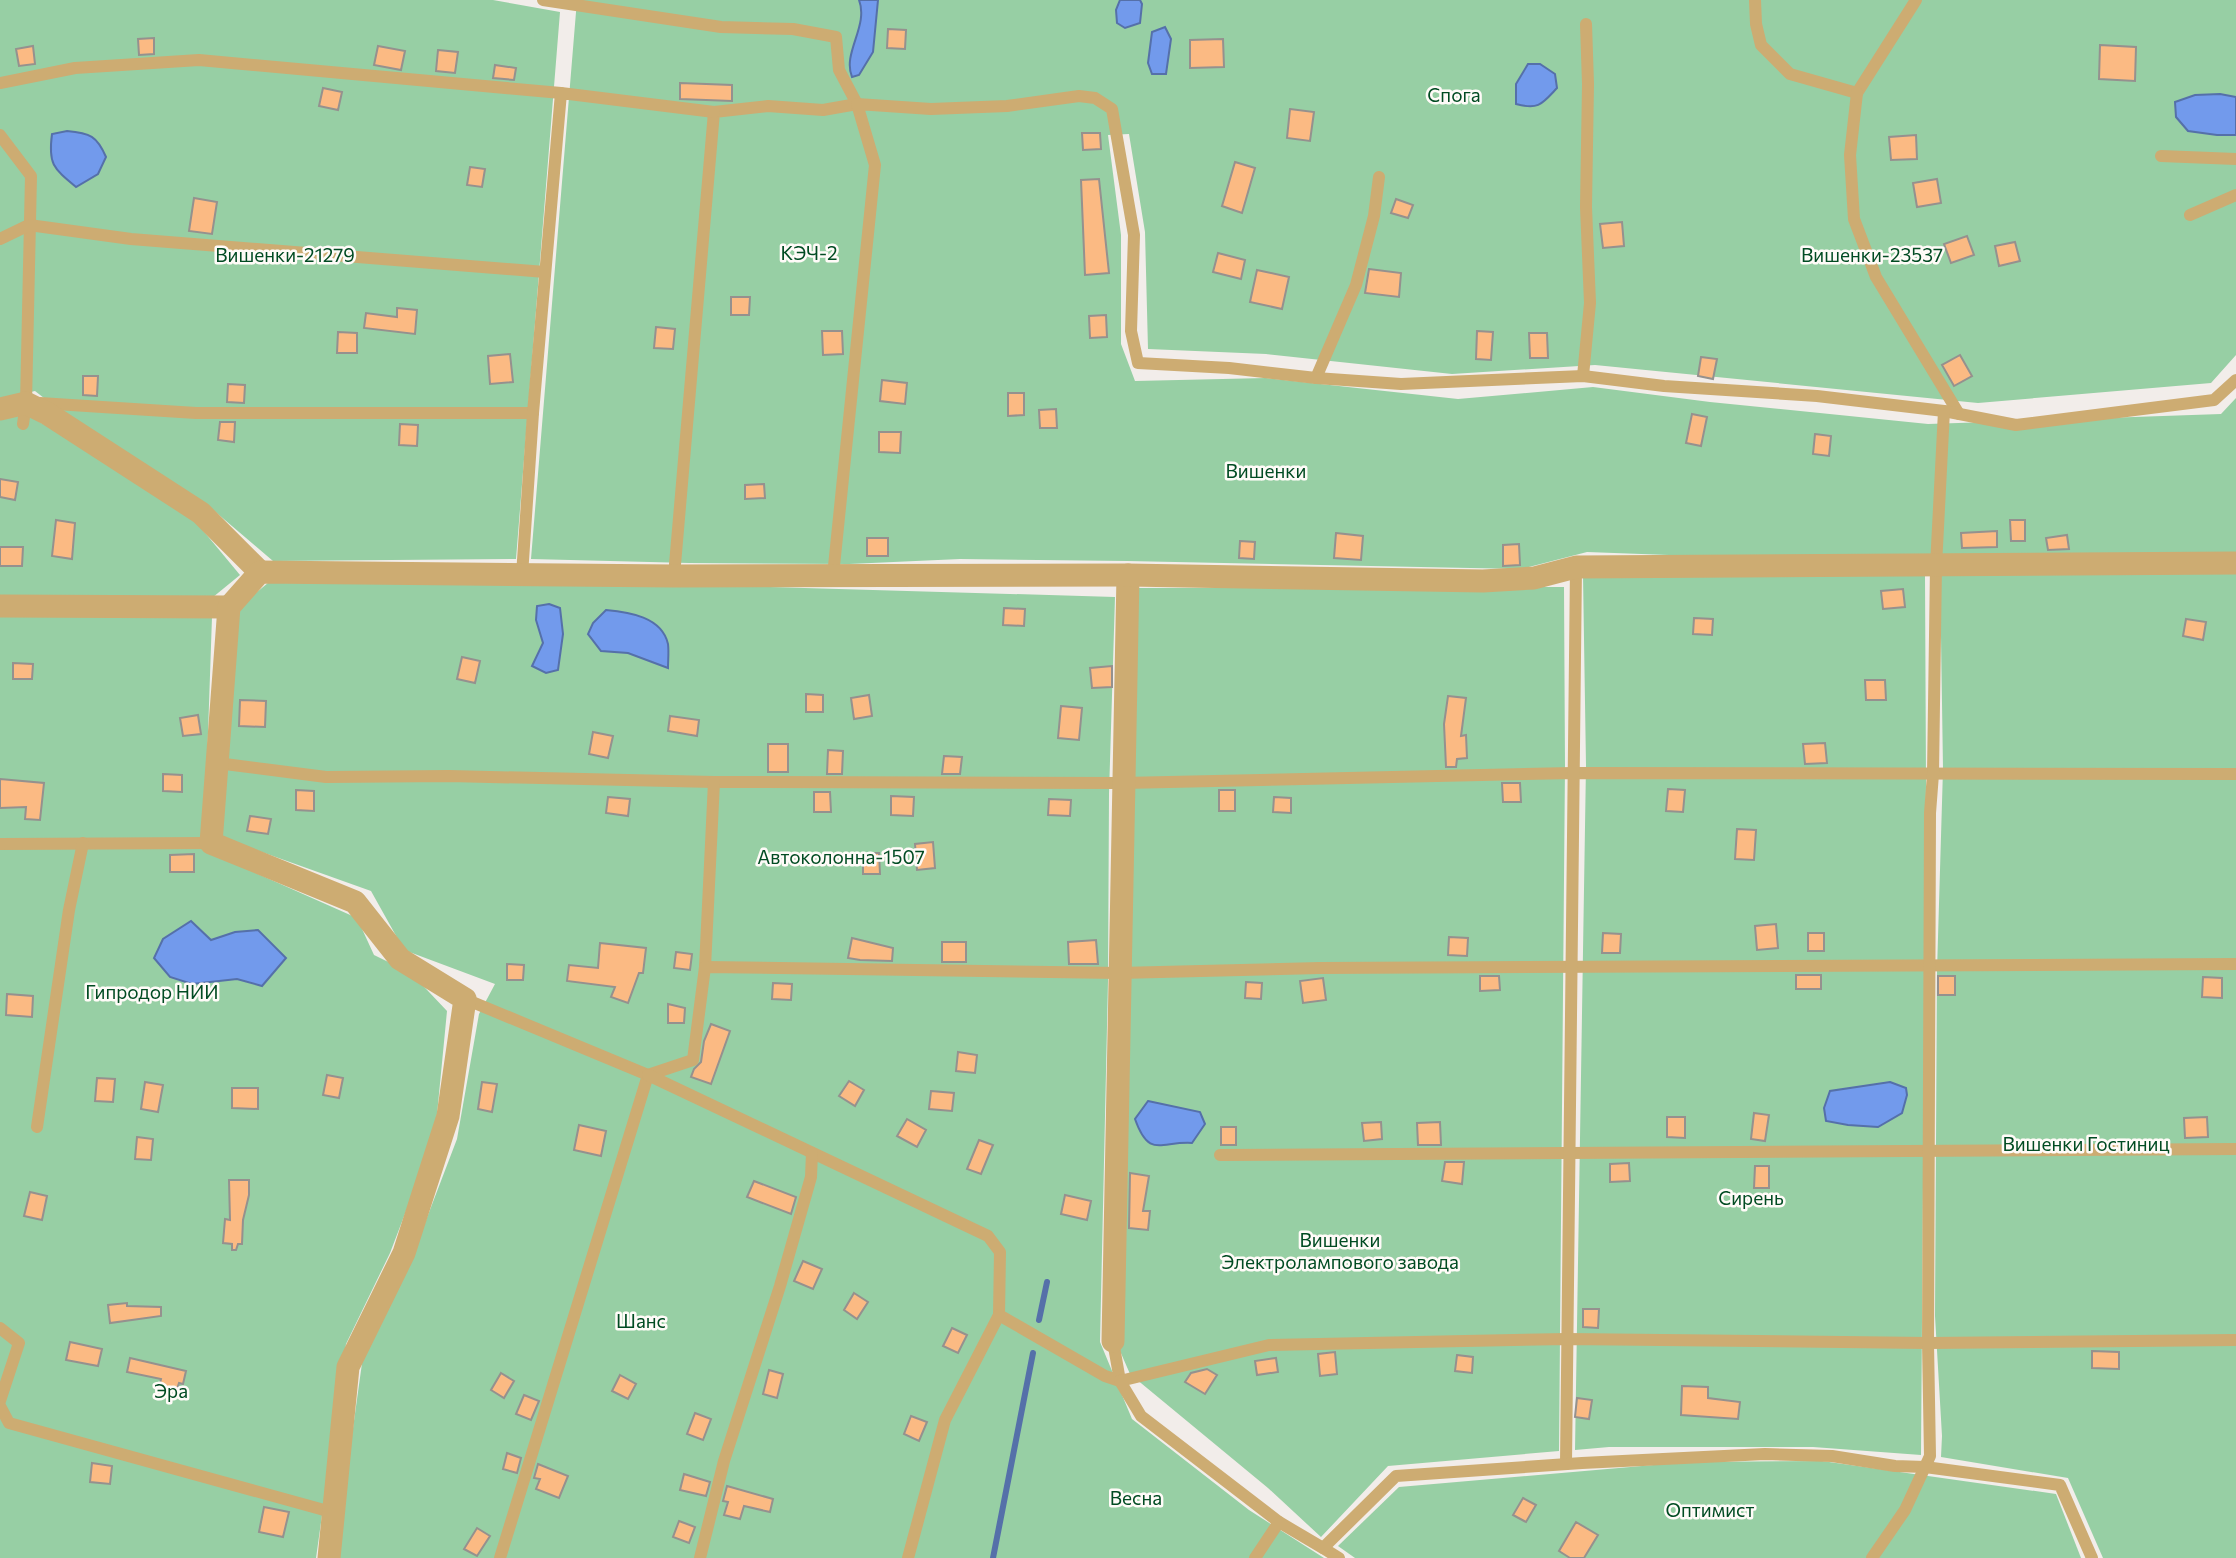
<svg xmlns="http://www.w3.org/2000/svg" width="2236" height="1558" font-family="Commissioner,sans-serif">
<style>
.green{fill:#97cfa4}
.water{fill:#729aec;stroke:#5570a9;stroke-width:2}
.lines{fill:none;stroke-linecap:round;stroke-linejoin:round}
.stream{stroke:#5570a9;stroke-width:6}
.building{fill:#fbba83;stroke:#95918e;stroke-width:2}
.lane{stroke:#cdac72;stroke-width:12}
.street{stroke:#cdac72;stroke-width:23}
.labels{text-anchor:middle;stroke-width:5;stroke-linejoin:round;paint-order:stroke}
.park-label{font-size:19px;fill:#014b22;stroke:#fffbf8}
</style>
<rect width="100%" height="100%" fill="#f2edea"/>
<g class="green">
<polygon points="0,0 493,0 560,12 516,559 273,561 205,503 99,441 35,391 0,399"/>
<polygon points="577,0 2236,0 2236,355 2211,383 1978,403 1595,365 1452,374 1266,354 1148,349 1145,232 1129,134 1108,135 1121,235 1121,344 1135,381 1266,378 1458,399 1593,387 1710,402 1928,424 2221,414 2236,398 2236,553 1723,557 1587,552 1521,569 1127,561 960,559 849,564 689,563 531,559"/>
<polygon points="20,411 107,460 191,516 240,575 207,602 0,597 0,416"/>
<polygon points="2236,570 2236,1558 2103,1558 2068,1478 1941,1457 1942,1436 1935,1316 1937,971 1943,769 1940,571"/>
<polygon points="1583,575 1925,576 1926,783 1921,1455 1813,1447 1609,1447 1575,1450 1586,765"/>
<polygon points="274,578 737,586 1115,597 1109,794 1108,981 1100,1342 1132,1419 1249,1510 1324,1558 335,1558 363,1356 407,1270 457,1139 479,1014 495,984 404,950 371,891 220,837 239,607"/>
<polygon points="1564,587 1565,765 1559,1451 1388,1466 1321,1537 1268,1488 1130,1374 1117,1344 1134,588"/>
<polygon points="0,617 212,617 204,850 357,918 374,955 411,973 447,1011 435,1135 390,1253 346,1344 316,1558 0,1558"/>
<polygon points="1822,1461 2056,1494 2081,1558 1355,1558 1338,1546 1399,1487 1688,1462"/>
</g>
<g class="water">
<path d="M859,0h19l-5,52 -14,23 -7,2c-10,-24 17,-51 7,-77z"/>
<polygon points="1120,0 1140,0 1142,4 1140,23 1125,28 1117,23 1116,10"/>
<polygon points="1165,27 1171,39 1166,74 1152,74 1148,63 1152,32"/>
<path d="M1528,64h12l15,10 2,14c-15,16 -18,22 -41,16v-20z"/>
<polygon points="2220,94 2236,97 2236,135 2217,135 2188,131 2176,117 2175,102 2195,95"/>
<path d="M67,131c23,2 30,5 39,26l-8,17 -22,13c-23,-19 -28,-23 -24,-53z"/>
<polygon points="549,604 560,608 563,634 558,670 546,673 532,666 543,643 536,620 537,606"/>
<path d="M606,610c23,2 56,7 62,34 1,8 0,16 0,24l-40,-15 -27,-2 -13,-17 5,-11z"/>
<polygon points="191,921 211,940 235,932 258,930 286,958 262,986 237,979 192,984 170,977 154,958 163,939"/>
<polygon points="1890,1082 1906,1088 1907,1095 1902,1113 1878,1127 1848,1125 1826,1121 1824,1108 1830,1091"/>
<path d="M1148,1101l52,11 5,12 -13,19c-31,-2 -43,16 -57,-24z"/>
</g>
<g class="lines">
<g class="stream">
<polyline points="1039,1320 1047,1282"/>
<polyline points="993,1558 1033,1353"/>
</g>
</g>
<g class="building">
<polygon points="888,29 906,30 905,49 887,48"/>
<polygon points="154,38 154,54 139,55 138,39"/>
<polygon points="1223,39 1224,67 1190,68 1190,40"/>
<polygon points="2100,45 2136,47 2135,81 2099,79"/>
<polygon points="33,46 35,64 19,66 16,49"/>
<polygon points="378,46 405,51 401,70 374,65"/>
<polygon points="438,50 458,52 455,73 436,71"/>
<polygon points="495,65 516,68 514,80 493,78"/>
<polygon points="680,83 732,85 732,101 680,99"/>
<polygon points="323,88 342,92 338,110 319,106"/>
<polygon points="1290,109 1314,112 1310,141 1287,138"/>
<polygon points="1082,133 1100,133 1101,149 1083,150"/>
<polygon points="1916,135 1917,159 1891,160 1889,137"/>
<polygon points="1235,162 1255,168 1242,213 1222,206"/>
<polygon points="470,167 485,169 482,187 467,185"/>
<polygon points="1099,179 1109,273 1085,275 1081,180"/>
<polygon points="1937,179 1941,203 1917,207 1913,183"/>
<polygon points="194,198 217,202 212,234 189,231"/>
<polygon points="1396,199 1413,205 1408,218 1391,213"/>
<polygon points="1622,222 1624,246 1603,248 1600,224"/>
<polygon points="1967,236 1974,255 1951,263 1944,244"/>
<polygon points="2015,242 2020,261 1999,266 1995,246"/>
<polygon points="1218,253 1245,260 1241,279 1213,272"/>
<polygon points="1369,269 1401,273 1399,297 1365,293"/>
<polygon points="1257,270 1289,277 1282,309 1250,302"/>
<polygon points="731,297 750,297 749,315 731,315"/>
<polygon points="397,308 417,310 415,334 364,328 366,313 397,317"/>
<polygon points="1106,315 1107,337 1090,338 1089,316"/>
<polygon points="656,327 675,329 673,349 654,348"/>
<polygon points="822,331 842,331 843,354 823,355"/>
<polygon points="1477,331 1493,332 1491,360 1476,359"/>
<polygon points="338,332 357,333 357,353 337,353"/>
<polygon points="1529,333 1547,333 1548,358 1530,358"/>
<polygon points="510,354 513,382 490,384 488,356"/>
<polygon points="1960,355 1972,376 1954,386 1942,365"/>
<polygon points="1701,357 1717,359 1713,379 1698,376"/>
<polygon points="83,376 98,376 97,396 83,395"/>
<polygon points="882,380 907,383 905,404 880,401"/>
<polygon points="228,384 245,385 244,403 227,402"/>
<polygon points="1008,393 1024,393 1024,415 1008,416"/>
<polygon points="1056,409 1057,428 1040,428 1039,410"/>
<polygon points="1692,414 1707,417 1701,446 1686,443"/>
<polygon points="220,422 235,422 234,442 218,440"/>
<polygon points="400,424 418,425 417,446 399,445"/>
<polygon points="879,432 901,432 900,453 879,452"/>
<polygon points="1815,434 1831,436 1829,456 1813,454"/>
<polygon points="0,479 18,482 15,500 0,497"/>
<polygon points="764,484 765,498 745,499 745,485"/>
<polygon points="56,520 75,523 72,559 52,556"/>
<polygon points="2010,520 2025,520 2025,541 2011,541"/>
<polygon points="1997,531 1997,547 1962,548 1961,533"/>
<polygon points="1336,533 1363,536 1361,560 1334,558"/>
<polygon points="2067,535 2069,549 2048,550 2046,538"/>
<rect x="867" y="538" width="21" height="18"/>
<polygon points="1240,541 1255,542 1254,559 1239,558"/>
<polygon points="1519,544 1520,565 1503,566 1503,545"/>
<polygon points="0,547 23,547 22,566 0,566"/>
<polygon points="1903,589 1905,607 1883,609 1881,591"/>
<polygon points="1004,608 1025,609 1024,626 1003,625"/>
<polygon points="1694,618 1713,619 1712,635 1693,634"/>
<polygon points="2186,619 2206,622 2203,640 2183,636"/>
<polygon points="462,657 480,661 475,683 457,679"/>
<polygon points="13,663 33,664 32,679 13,679"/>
<polygon points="1112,666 1112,687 1092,688 1090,668"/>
<polygon points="1865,680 1885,680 1886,700 1866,700"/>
<polygon points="806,694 823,695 823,712 806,712"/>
<polygon points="869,695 872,716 854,719 851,698"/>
<polygon points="1448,696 1466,698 1461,736 1466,735 1467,758 1457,759 1456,767 1446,767 1444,724"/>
<polygon points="240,700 266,701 265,727 239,726"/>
<polygon points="1061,706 1082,708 1079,740 1058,738"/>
<polygon points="198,715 201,734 183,736 180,718"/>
<polygon points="670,716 699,720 697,736 668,731"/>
<polygon points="593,732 613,736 608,758 589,754"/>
<polygon points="1825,743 1827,763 1805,764 1803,744"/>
<rect x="768" y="744" width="20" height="28"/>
<polygon points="828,750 843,751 842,774 827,774"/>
<polygon points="944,756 962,757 960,774 942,774"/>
<polygon points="163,774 182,775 182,792 163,791"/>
<polygon points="0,779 44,783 40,820 25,819 26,807 0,808"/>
<polygon points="1502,783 1520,783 1521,802 1503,802"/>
<polygon points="1668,789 1685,790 1683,812 1666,811"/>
<polygon points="296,790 314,791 314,811 296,810"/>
<rect x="1219" y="790" width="16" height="21"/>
<polygon points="814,792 830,792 831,812 814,812"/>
<polygon points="891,796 914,797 913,816 891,815"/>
<polygon points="608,797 630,799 628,816 606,813"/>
<polygon points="1274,797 1291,798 1291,813 1273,812"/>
<polygon points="1049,799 1071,800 1070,816 1048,815"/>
<polygon points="250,816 271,819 268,834 247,831"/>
<polygon points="1737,829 1756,830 1754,860 1735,859"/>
<polygon points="933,842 935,868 917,870 915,844"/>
<polygon points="863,853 879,853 880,874 863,874"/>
<polygon points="194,854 194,872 170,872 170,855"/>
<polygon points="1776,924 1778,948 1757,950 1755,926"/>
<polygon points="1603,933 1621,934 1620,953 1602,953"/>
<rect x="1808" y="933" width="16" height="18"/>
<polygon points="1449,937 1468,938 1467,956 1448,955"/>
<polygon points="852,938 893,948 892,961 860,960 848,958"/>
<polygon points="1096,940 1098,964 1069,964 1068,942"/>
<rect x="942" y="942" width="24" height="20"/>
<polygon points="600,943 646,948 643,973 639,973 628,1003 611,997 615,987 567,981 569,965 598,968"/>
<polygon points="676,952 692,954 690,970 674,968"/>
<polygon points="507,964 524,965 523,980 507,980"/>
<rect x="1796" y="975" width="25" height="14"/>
<polygon points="1480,976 1499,976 1500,990 1480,991"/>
<rect x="1938" y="976" width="17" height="19"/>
<polygon points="2203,977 2222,978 2222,998 2202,997"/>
<polygon points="1323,978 1326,1000 1303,1003 1300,981"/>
<polygon points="1246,982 1262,983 1261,999 1245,998"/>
<polygon points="773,983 792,984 791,1000 772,999"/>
<polygon points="7,994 33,996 32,1017 6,1015"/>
<polygon points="668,1004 685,1008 684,1023 668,1023"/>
<polygon points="711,1024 730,1031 711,1084 691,1077 694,1069 701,1062 704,1041"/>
<polygon points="958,1052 977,1055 975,1073 956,1071"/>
<polygon points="327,1075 343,1078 339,1098 323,1095"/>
<polygon points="97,1078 115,1079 113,1102 95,1101"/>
<polygon points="849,1081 864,1090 855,1106 839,1096"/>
<polygon points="145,1082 163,1085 158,1112 141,1109"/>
<polygon points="482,1082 497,1084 492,1112 478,1109"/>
<polygon points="232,1088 258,1088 258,1109 232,1108"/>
<polygon points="931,1091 954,1093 952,1111 929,1109"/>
<polygon points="1754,1113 1769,1115 1765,1141 1751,1139"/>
<polygon points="1667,1117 1685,1117 1685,1138 1667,1137"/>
<polygon points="2207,1117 2208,1137 2185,1138 2184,1118"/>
<polygon points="907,1119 926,1130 917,1147 897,1136"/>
<polygon points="1381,1122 1382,1139 1364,1141 1362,1123"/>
<polygon points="1440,1122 1441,1145 1418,1145 1417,1123"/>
<polygon points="579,1125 606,1131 601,1156 574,1150"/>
<rect x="1221" y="1127" width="15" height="18"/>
<polygon points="137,1137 153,1139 151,1160 135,1159"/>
<polygon points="979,1140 993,1145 981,1174 967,1169"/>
<polygon points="1445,1162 1464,1162 1462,1184 1442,1181"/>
<polygon points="1629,1163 1630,1181 1610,1182 1610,1164"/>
<polygon points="1755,1166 1769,1166 1769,1188 1754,1188"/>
<polygon points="1130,1173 1149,1176 1143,1211 1150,1211 1148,1230 1129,1228"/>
<polygon points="229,1180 249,1180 249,1195 243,1220 242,1244 238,1244 236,1250 232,1250 232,1244 223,1243 225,1219 230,1220"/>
<polygon points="754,1181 796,1197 791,1214 747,1197"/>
<polygon points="30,1192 47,1196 42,1220 24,1216"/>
<polygon points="1065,1195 1091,1201 1087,1220 1061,1214"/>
<polygon points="803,1261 822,1269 813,1289 794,1281"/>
<polygon points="854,1293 868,1302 857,1319 844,1310"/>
<polygon points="127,1303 127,1306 161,1307 161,1316 110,1323 108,1305"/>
<polygon points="1583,1309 1599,1309 1598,1328 1583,1327"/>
<polygon points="952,1328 967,1335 958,1353 943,1346"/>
<polygon points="70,1342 102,1349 98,1366 66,1360"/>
<polygon points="2092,1351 2119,1352 2119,1369 2092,1368"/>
<polygon points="1335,1352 1337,1374 1320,1376 1318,1354"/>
<polygon points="1457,1355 1473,1357 1472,1373 1455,1371"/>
<polygon points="130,1358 186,1371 183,1384 179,1383 176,1392 159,1388 161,1379 127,1372"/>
<polygon points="1276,1358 1278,1372 1257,1375 1255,1361"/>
<polygon points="1207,1369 1217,1375 1205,1394 1185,1382 1191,1373"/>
<polygon points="769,1370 783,1374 777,1398 763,1394"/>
<polygon points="501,1373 514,1381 504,1398 491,1390"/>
<polygon points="620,1375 636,1384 628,1399 612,1391"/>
<polygon points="1682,1386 1708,1387 1708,1398 1740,1402 1738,1419 1681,1415"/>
<polygon points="524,1395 539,1401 531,1420 516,1414"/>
<polygon points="1577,1398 1592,1400 1589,1419 1575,1417"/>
<polygon points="695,1413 711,1419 703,1440 687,1434"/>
<polygon points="911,1416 927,1422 919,1441 904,1434"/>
<polygon points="507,1453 521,1458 517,1473 503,1469"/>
<polygon points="92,1463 112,1466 110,1484 90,1482"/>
<polygon points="538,1464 568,1476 559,1498 536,1489 540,1479 534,1478"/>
<polygon points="684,1474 710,1482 706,1496 680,1490"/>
<polygon points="727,1486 773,1499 770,1512 744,1506 740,1519 724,1515 728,1502 723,1501"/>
<polygon points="1523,1498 1536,1505 1526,1522 1513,1515"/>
<polygon points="264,1507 289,1512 283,1537 259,1532"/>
<polygon points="679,1521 695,1527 689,1543 673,1537"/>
<polygon points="1576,1522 1598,1535 1584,1558 1570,1558 1559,1551"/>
<polygon points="477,1528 490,1536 477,1556 464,1549"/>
</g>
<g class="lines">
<g class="lane">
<polyline points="543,0 721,27 793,29 836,37 839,70 857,104 823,110 768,106 714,112 674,576"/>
<polyline points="1755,0 1756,24 1761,45 1790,74 1857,93 1916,0"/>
<polyline points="0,83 75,68 199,60 561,93"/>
<polyline points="1857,93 1850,155 1854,219 1876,277 1959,414"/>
<polyline points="0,135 31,176 26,403 23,424"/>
<polyline points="2161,156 2236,159"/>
<polyline points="2190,215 2236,195"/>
<polyline points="0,239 29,225 131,239 545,272"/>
<polyline points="1583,376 1590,303 1586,207 1588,84 1586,24"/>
<polyline points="1316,378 1356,285 1374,216 1379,177"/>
<polyline points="40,403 196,413 533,413"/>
<polyline points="522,575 533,413 561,93 714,112"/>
<polyline points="833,576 875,165 857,104 931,109 1007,106 1079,96 1095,98 1112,109 1134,235 1131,331 1138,363 1229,368 1316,378 1401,384 1583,376 1664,386 1817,396 1944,411 2016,425 2214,400 2236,380"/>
<polyline points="217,763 326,777 449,776 714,782 1123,783 1573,773 2236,774"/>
<polyline points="0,844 211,843"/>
<polyline points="705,967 714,782"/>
<polyline points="465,999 648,1075 500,1558"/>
<polyline points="648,1075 693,1060 705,967 1119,973 1320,968 2236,964"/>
<polyline points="648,1075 988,1236 1000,1252 999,1315 1105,1376 1120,1381 1113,1341"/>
<polyline points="37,1127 69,910 83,843"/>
<polyline points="1220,1155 2236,1149"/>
<polyline points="0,1328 19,1343 0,1401"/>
<polyline points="0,1406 9,1423 335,1513"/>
<polyline points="1566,1464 1576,567"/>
<polyline points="1279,1522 1141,1416 1120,1381 1269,1345 1567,1339 1928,1343 2236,1340"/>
<polyline points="1323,1548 1339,1558"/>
<polyline points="700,1558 724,1461 780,1286 811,1177 812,1153"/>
<polyline points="908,1558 945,1420 999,1315"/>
<polyline points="1255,1558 1279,1522 1323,1548 1396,1476 1582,1463 1765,1454 1832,1456 1895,1466 1925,1467 2060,1485 2092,1558"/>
<polyline points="1872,1558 1905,1510 1930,1456 1928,1343 1930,813 1933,774 1936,566 1944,411"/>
</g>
<g class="street">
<polyline points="0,409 26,403 48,414 201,513 260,572"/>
<polyline points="0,606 229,607"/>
<polyline points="1113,1341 1128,575"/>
<polyline points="329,1558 348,1367 404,1253 448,1116 465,999 400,959 355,902 211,843 229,607 260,572 674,576 1128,575 1483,581 1534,578 1576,567 2236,563"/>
</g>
</g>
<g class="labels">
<g class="park-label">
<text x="1454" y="102">Спога</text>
<text x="809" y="260">КЭЧ-2</text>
<text x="285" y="262">Вишенки-21279</text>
<text x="1872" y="262">Вишенки-23537</text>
<text x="1266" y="478">Вишенки</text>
<text x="841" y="864">Автоколонна-1507</text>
<text x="152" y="999">Гипродор НИИ</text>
<text x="2086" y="1151">Вишенки Гостиниц</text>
<text x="1751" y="1205">Сирень</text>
<text x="1340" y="1247">Вишенки<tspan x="1340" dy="22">Электролампового завода</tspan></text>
<text x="641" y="1328">Шанс</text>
<text x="171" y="1398">Эра</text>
<text x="1136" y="1505">Весна</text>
<text x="1710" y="1517">Оптимист</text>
</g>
</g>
</svg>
